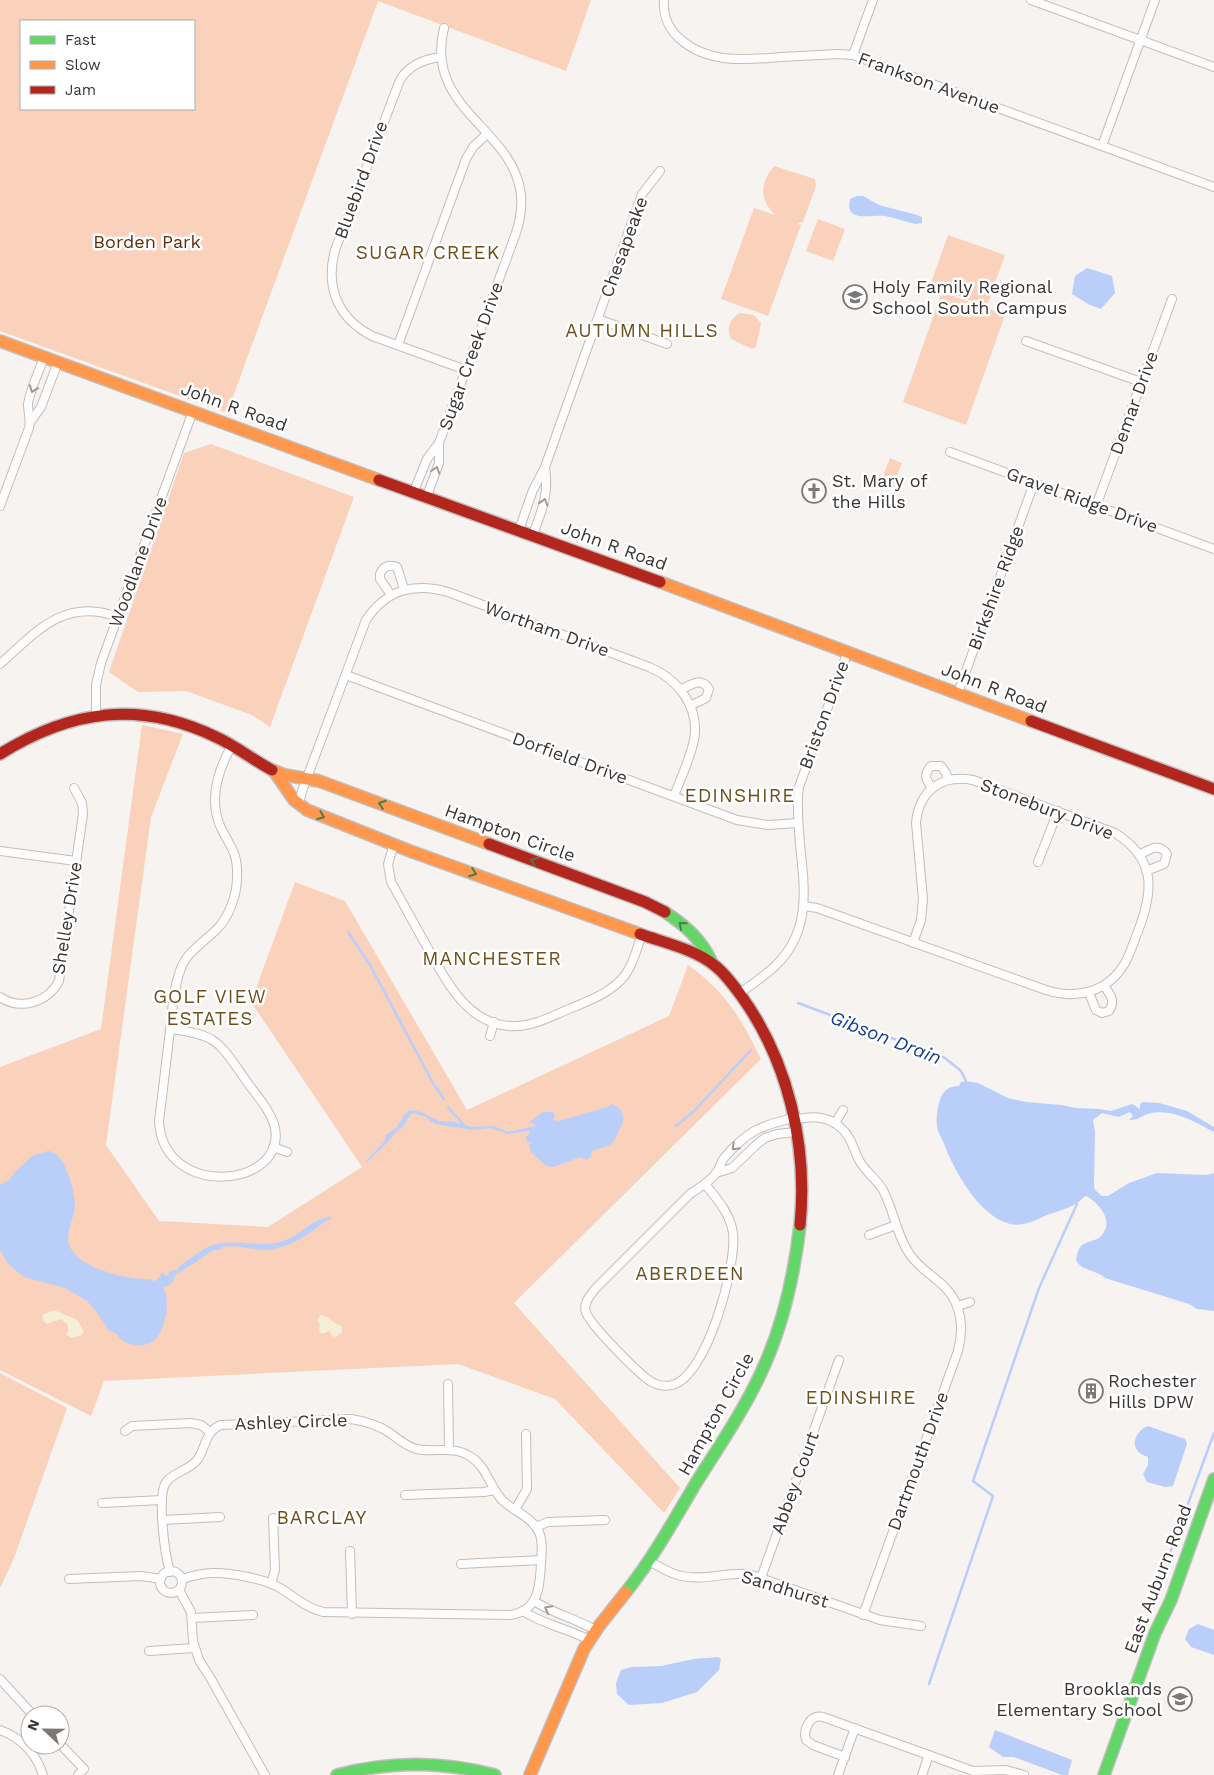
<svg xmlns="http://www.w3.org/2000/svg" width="1214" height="1775" font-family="'Work Sans',sans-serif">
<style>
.green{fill:#fad1bb;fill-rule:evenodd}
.sand{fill:#f5eed9}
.water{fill:#b9cffa}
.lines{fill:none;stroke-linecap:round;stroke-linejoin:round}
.stream{stroke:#b9cffa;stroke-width:2.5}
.street-casing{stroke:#c1bebc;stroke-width:10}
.fast-casing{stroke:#c1bebc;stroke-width:14}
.slow-casing{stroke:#c1bebc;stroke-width:14}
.jam-casing{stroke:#c1bebc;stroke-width:14}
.street{stroke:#fefdfd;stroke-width:8}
.fast{stroke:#63d668;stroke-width:11}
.slow{stroke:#ff974d;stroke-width:11}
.jam{stroke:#b3261e;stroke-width:11}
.oneway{stroke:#9b9998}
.oneway2{stroke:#4b7d4b}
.labels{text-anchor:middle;stroke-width:5;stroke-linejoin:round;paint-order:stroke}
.street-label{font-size:18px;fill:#383534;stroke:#fff}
.park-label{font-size:18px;fill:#622d08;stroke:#fff}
.poi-label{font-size:18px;fill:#383534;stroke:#fff;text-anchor:start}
.neighbourhood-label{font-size:19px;letter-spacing:1px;fill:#6d4f19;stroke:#fff}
.water-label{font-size:19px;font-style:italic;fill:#113d93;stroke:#fff}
</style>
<rect width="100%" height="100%" fill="#f7f3f1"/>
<g class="green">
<path d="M0,0h591l-25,71 -188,-70 -151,412 -227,-82zM21,21h173v88h-173z"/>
<path d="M774,166l41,13 1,7 -13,36 -6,1 4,2 -33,91 -47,-17 33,-91 21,7c-16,-16 -15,-32 -1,-49z"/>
<polygon points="818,219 845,229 833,261 806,251"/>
<polygon points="948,235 1005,255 987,306 930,286"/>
<polygon points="942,292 1005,315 966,425 903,402"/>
<path d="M740,313l14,2 7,8 -5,24 -4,2 -21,-10c-5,-11 -1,-21 9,-26z"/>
<polygon points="211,444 354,497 270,727 252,715 186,691 138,692 109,672 184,453"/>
<polygon points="890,458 902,463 893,487 884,483 882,479"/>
<path d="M142,725l41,9 -32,83 -45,328 53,76 109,6 94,-60 -111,-165 44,-120 50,19 122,209 202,-94 19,-51c38,27 53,53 73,94l-247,244 166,185 -16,25 -109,-114 -97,-35 -354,17 -13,35 -91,-46v-303l101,-38z"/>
<polygon points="0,1373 67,1408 14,1558 0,1588"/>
</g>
<g class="sand">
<polygon points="54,1310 73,1318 77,1320 84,1331 82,1335 71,1338 66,1334 68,1331 68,1325 61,1319 47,1324 44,1322 42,1315"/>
<path d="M320,1315c9,1 13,9 22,11v6l-6,5 -4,-1 -2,-5 -8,3 -3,-2 1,-7 -3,-5z"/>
</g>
<g class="water">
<path d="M857,196h6l16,9 38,10 5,2v6l-6,1c-10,-2 -21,-6 -31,-8 -13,-2 -41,8 -35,-17z"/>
<polygon points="1087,268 1112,276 1115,293 1101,309 1088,304 1072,294 1075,276"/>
<path d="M966,1081l12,2 30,15 18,4 36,3 14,3 23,1 12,2 21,-7 8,5v-5l3,-2 16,1 28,8 27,16v5c-19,-10 -40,-23 -63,-19 -9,2 -11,7 -22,7l4,-4 -3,-4 -11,5 -17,-4 -9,7 2,12 -1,54 1,4 7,6h6l21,-13 28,-10 50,2 7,-2v138l-17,-2 -8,-5 -84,-26c-8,-8 -24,-7 -29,-18 1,-6 2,-11 6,-15 6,-4 14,-4 19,-9 14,-15 -2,-32 -14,-40l-3,1c-10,11 -24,13 -37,18 -11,5 -24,12 -37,9 -31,-8 -55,-52 -66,-80 -2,-6 -6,-11 -7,-17 -1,-9 0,-19 3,-27 3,-10 10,-14 19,-14l2,-4z"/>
<path d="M612,1104c13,6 14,15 7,26 -3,6 -3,10 -8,14 -5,4 -13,4 -19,7l-1,5 -4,4 -7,-3 -26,10 -6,-1 -3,-1 -14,-13 -2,-6 3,-5 -5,2 -1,-6 4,-4 -1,-2 -22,3 -16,-6 -18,2 -37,-6 -5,-2 -5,-5 -13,-4 -7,4 -7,12 -10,11 -1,2 -22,21 -1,-1 19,-20 2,-7 11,-8 7,-12 6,-5 11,2 18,9 15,1 17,5 23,-1 14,6 27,-6v-2l-7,-1 15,-11h10l2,3 -2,5 6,1 48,-14z"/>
<path d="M48,1151c4,1 7,2 10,5 9,8 17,37 17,50 -1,13 -11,28 -5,41 10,22 58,33 80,32l3,2 4,-1 5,-7 5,3 3,-5 7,-1c4,-7 8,-7 14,-12 6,-4 13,-10 19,-12 24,-9 50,3 73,-5 18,-6 27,-21 46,-24 -14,15 -43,33 -64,33 -18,-1 -37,-8 -54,0 -6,2 -10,8 -15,12 -6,4 -14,7 -20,12 -3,7 -4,12 -13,13 8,12 3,45 -10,54 -6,5 -15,5 -22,3 -7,-2 -12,-5 -15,-11l-7,-2 -13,-20 -9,-10 -22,-13 -41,-11 -16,-13 -8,-14v-65l9,-5 5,-7 18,-17z"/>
<path d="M1148,1426l37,13 2,5 -14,42 -8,1 -18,-5 -4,-8 5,-9v-8c-4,-2 -9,-3 -11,-7 -6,-9 2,-21 11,-24z"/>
<polygon points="1198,1624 1214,1630 1214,1655 1191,1647 1185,1639 1189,1629"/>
<polygon points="718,1657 721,1659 719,1670 697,1692 662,1703 629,1705 617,1694 616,1683 621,1670 631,1667 661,1666 694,1659"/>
<polygon points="995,1730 1072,1760 1068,1775 1062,1775 1014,1757 1003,1757 989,1747"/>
</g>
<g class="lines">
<g class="stream">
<polyline points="348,932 370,965 433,1083 444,1099"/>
<polyline points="798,1003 945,1058 961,1071 966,1081"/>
<polyline points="448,1107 464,1125"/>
<polyline points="676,1126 694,1111 751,1050"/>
<polyline points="398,1129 401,1127 408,1116"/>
<polyline points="324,1221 330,1218"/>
<polyline points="180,1271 213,1249 221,1248"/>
<polyline points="1167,1561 1214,1433"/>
<polyline points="929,1684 993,1496 973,1481 1039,1288 1077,1204"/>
</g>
<g class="street-casing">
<g id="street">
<path d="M664,0c-1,14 4,28 15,38 28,26 66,22 102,19 19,-1 38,-2 57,-3l15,1 361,132"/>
<polyline points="1031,0 1214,67"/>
<polyline points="853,55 873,0"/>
<path d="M441,57c-17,2 -32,8 -41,23l-65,170c-10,38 3,68 37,86l94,34"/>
<polyline points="1102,146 1155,0"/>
<polyline points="598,319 667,344"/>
<polyline points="1026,341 1141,382"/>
<polyline points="398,345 466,159 473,147 487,134"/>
<polyline points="31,421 41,407 58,362"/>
<polyline points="950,452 1214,549"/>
<path d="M414,491l13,-32 12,-16 77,-210c4,-12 6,-25 5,-38 -7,-67 -97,-85 -77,-167"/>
<polyline points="427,496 439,463 439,443"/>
<path d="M0,506l29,-78c2,-8 -1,-15 -1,-24 2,-15 11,-32 16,-47"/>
<polyline points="1096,506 1172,299"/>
<polyline points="519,530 533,490 545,467 642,194 660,171"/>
<path d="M533,535c9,-26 16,-39 12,-68"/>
<path d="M391,595l-11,-16v-5c3,-8 9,-10 17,-7l7,22"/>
<path d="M0,664c36,-32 64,-67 118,-47"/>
<polyline points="346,675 737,820 768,825 798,823"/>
<path d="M682,689c10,-5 19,-12 27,0l-3,9 -16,8"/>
<polyline points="958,693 1034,483"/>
<polyline points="96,715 96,685 101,663 193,411"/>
<path d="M932,788c-6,-8 -9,-13 -1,-22h10l5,7 2,6"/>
<path d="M299,804l3,-13 64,-171c20,-30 47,-38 82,-28l201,75c29,12 51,40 45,73 -4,19 -13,38 -20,56"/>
<path d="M394,844l-6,20 3,18c12,21 23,42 35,63 21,37 43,84 92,81 18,-1 34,-10 51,-17 22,-9 50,-19 61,-42 5,-10 8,-22 12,-33"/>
<polyline points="0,851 76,861"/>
<path d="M1139,855c10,-5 20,-13 28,-1l-3,10 -18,7"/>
<polyline points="1038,862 1058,811"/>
<path d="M804,906l13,2 229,82c31,10 62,2 79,-27 5,-9 8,-19 12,-29 16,-41 21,-74 -22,-101l-142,-53c-32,-6 -54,11 -57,43l7,76 -2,21 -8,23"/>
<path d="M740,993c11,-8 23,-16 34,-26 37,-34 31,-77 26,-122 -1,-20 -4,-38 -1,-58l49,-136"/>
<path d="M1089,993l7,17 6,3 7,-2c7,-10 1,-17 -5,-25"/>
<path d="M0,997c21,14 48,5 59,-16l24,-167 -1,-11 -8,-15"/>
<path d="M170,1029c48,6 48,12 75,50 10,15 26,31 30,49 11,60 -112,72 -116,-7 4,-30 7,-60 11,-90 2,-19 3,-41 10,-60 6,-19 23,-28 37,-42 12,-12 20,-34 20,-52 1,-24 -6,-29 -16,-49 -13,-28 -3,-58 11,-83"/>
<polyline points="490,1036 494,1022"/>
<path d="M793,1120c18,-4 33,-5 47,7 11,9 13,21 19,33 6,12 17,18 24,30 11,21 14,47 28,66 15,20 37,26 46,50 6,16 5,30 1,45l-95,264"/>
<polyline points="835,1123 843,1110"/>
<polyline points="273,1147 287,1152"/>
<polyline points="716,1173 732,1168 756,1145 765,1138 777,1134 796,1132"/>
<path d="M705,1184c12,15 25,29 28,49 4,32 -26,144 -61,152 -7,2 -15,0 -22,-4 -12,-8 -61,-57 -64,-69 -3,-9 4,-16 9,-23l95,-95c9,-6 21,-13 27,-22 3,-5 4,-10 7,-14 23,-27 36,-32 69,-40"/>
<polyline points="869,1235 896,1225"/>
<polyline points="958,1306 970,1302"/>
<polyline points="448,1384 449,1449"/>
<polyline points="125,1431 132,1426 191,1423 201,1425 210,1432"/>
<polyline points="405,1495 484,1492 494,1490"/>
<polyline points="102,1503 162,1500"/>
<polyline points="515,1510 527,1489 526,1434"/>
<polyline points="163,1520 220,1517"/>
<polyline points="536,1527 548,1522 605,1520"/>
<polyline points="350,1551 352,1614"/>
<path d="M649,1561c11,6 21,13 33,15 21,5 44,-4 67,-2l131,46 41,6"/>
<polyline points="461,1564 541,1560"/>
<circle cx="171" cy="1582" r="11"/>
<path d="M170,1572c-5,-17 -14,-79 -3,-91 9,-10 23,-11 31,-22 8,-12 7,-28 23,-34l130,-6c14,2 27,6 39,14 8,6 16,13 26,16 19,4 38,-4 55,8 15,9 19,30 31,43 12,12 29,16 37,32 4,9 3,21 2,30 -1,24 -2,49 -31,53l-187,-3c-17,-4 -28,-15 -43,-24 -15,-9 -51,-16 -68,-15 -10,0 -20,3 -30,6"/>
<polyline points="761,1578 839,1360"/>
<polyline points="69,1579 141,1576 161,1579"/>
<polyline points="271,1584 275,1570 273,1518"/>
<polyline points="179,1590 191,1612 193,1641 199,1660 211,1679 265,1775"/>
<path d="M534,1601c20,13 41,17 61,29"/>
<path d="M523,1611c20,14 45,17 66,29"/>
<polyline points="192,1618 253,1615"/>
<polyline points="149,1651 194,1648"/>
<polyline points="0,1679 33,1715"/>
<path d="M0,1730c21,8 36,23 43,45"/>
<polyline points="60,1744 84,1769 78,1775"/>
<path d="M845,1757l-32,-12 -7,-5c-3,-11 4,-26 17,-23l150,54 33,-1 18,5"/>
<polyline points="838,1775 855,1728"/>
<polyline points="922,1775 929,1755"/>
</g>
</g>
<g class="fast-casing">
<g id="fast">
<path d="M665,912c21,14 37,28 47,51"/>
<path d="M626,1592c27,-34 48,-72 70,-109 22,-35 46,-70 64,-108 23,-48 34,-98 40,-150"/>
<path d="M337,1775c54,-14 104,-14 158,0"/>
<polyline points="1104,1775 1155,1633 1171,1600 1214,1479"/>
</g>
</g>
<g class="slow-casing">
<g id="slow">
<polyline points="0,341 379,480"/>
<polyline points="660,582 1031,721"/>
<polyline points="272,770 285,775 319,781 489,844"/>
<polyline points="274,771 294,800 307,810 410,851 640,934"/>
<polyline points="530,1775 584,1649 599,1626 626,1592"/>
</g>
</g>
<g class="jam-casing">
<g id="jam">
<polyline points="379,480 660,582"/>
<polyline points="1031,721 1214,789"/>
<path d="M0,754c71,-44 139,-54 216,-17 20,9 37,23 56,33"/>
<polyline points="489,844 645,902 665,912"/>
<path d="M640,934c25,9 54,15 74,31 11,8 20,21 28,32 46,64 66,149 58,228"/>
</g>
</g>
<use href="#street" class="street"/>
<use href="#fast" class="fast"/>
<use href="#slow" class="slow"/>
<use href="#jam" class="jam"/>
</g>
<defs><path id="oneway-chevron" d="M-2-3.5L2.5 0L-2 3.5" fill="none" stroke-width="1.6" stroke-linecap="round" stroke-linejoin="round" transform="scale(1.25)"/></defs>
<g class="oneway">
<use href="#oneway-chevron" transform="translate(33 389) rotate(110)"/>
<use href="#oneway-chevron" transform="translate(436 470) rotate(-72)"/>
<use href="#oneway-chevron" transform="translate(544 502) rotate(-73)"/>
<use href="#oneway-chevron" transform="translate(735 1147) rotate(135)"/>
<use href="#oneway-chevron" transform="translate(548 1609) rotate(-152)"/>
</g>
<g class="oneway2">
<use href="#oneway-chevron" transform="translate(382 804) rotate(-160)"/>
<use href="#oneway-chevron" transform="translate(321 816) rotate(22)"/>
<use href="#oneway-chevron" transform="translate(534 861) rotate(-160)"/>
<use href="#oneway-chevron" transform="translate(473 873) rotate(20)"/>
<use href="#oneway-chevron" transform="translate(682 925) rotate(-140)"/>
</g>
<defs>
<g id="school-ring" transform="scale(1.25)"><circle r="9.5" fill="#fff" stroke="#7b7876" stroke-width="1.5"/><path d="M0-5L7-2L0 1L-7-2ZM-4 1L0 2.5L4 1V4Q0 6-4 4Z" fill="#7b7876"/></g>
<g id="church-ring" transform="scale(1.25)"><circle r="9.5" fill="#fff" stroke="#7b7876" stroke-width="1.5"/><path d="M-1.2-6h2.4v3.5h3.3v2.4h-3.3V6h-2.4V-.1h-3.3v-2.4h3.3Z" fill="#7b7876"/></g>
<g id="building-ring" transform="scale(1.25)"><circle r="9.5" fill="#fff" stroke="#7b7876" stroke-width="1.5"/><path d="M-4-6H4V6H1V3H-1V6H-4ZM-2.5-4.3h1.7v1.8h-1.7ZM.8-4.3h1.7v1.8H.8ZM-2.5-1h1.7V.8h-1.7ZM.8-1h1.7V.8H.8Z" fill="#7b7876"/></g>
</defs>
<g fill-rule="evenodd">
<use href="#school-ring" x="855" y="297"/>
<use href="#church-ring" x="814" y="491"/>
<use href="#building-ring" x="1091" y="1391"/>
<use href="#school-ring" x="1180" y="1699"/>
</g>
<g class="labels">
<g class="street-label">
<text transform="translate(929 83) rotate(20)" y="6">Frankson Avenue</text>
<text transform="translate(361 180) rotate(-70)" y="6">Bluebird Drive</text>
<text transform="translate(624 247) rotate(-70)" y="6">Chesapeake</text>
<text transform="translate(471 356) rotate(-70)" y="6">Sugar Creek Drive</text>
<text transform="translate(1134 403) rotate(-70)" y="6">Demar Drive</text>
<text transform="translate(234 407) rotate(20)" y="6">John R Road</text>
<text transform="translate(1082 500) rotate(20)" y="6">Gravel Ridge Drive</text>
<text transform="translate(614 546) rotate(20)" y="6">John R Road</text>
<text transform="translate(138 562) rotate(-70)" y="6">Woodlane Drive</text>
<text transform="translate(996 588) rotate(-70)" y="6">Birkshire Ridge</text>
<text transform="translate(547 629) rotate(20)" y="6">Wortham Drive</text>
<text transform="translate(994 688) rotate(21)" y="6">John R Road</text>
<text transform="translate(824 715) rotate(-70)" y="6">Briston Drive</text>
<text transform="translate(570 758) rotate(20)" y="6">Dorfield Drive</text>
<text transform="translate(1047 809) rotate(21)" y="6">Stonebury Drive</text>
<text transform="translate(510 833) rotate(20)" y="6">Hampton Circle</text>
<text transform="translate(67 918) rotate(-81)" y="6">Shelley Drive</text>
<text transform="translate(716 1414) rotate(-61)" y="6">Hampton Circle</text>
<text transform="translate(291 1422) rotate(-2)" y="6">Ashley Circle</text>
<text transform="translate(918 1461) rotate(-70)" y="6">Dartmouth Drive</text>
<text transform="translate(795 1483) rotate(-70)" y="6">Abbey Court</text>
<text transform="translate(1158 1579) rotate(-69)" y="6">East Auburn Road</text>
<text transform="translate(785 1589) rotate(17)" y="6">Sandhurst</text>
</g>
<g class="park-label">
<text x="147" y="248">Borden Park</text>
</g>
<g class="poi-label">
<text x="872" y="293">Holy Family Regional<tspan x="872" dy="21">School South Campus</tspan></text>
<text x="832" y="487">St. Mary of<tspan x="832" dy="21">the Hills</tspan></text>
<text x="1108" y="1387">Rochester<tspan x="1108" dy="21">Hills DPW</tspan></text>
<text x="1162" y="1695" text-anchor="end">Brooklands<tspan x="1162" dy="21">Elementary School</tspan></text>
</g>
<g class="neighbourhood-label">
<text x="428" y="259">SUGAR CREEK</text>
<text x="642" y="337">AUTUMN HILLS</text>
<text x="740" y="802">EDINSHIRE</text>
<text x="492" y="965">MANCHESTER</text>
<text x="210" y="1003">GOLF VIEW<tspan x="210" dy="22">ESTATES</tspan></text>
<text x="690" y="1280">ABERDEEN</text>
<text x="861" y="1404">EDINSHIRE</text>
<text x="322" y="1524">BARCLAY</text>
</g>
<g class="water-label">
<text transform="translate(886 1037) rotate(21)" y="7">Gibson Drain</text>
</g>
</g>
<rect x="20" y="20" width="175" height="90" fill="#ffffff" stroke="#afaeae"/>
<rect x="30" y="36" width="25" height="8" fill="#63d668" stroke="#afaeae"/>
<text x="65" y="45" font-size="15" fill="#383534">Fast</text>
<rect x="30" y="61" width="25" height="8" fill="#ff974d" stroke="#afaeae"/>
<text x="65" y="70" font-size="15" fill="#383534">Slow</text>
<rect x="30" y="86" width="25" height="8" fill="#b3261e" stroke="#afaeae"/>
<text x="65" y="95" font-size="15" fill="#383534">Jam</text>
<g transform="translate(45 1730) rotate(292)"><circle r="24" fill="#ffffff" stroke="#afaeae"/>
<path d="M0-4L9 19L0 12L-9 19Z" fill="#7b7876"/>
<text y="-8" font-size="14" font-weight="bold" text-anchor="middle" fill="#383534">N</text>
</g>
</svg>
